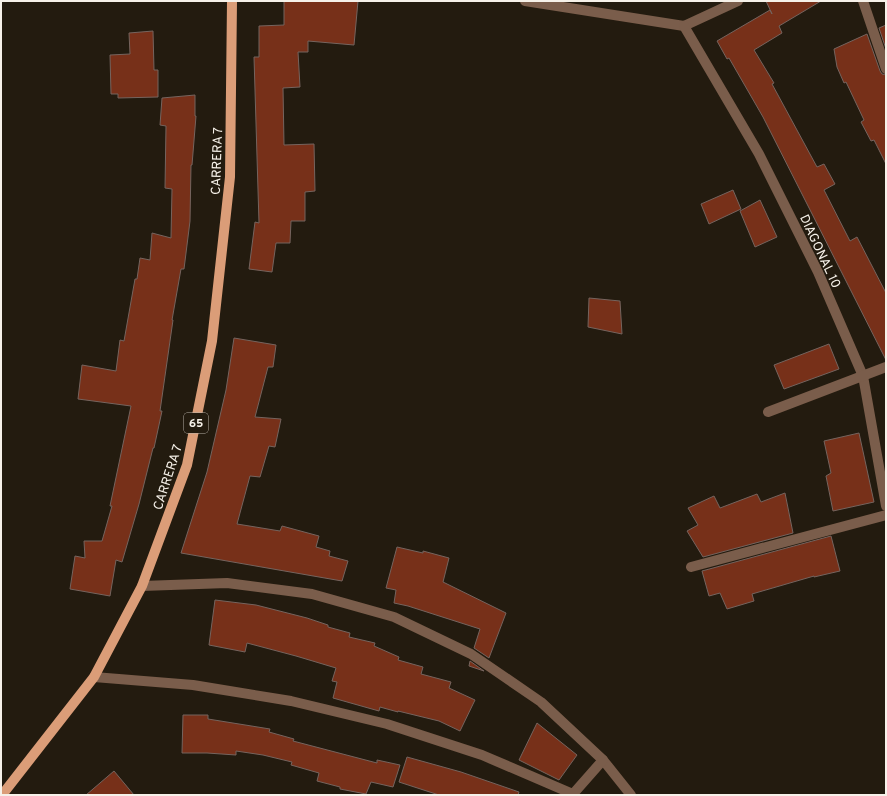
<svg xmlns="http://www.w3.org/2000/svg" width="887" height="796" font-family="Overpass,sans-serif">
<style>
.building{fill:#773019;stroke:#75645e}
.lines{fill:none;stroke-linecap:round;stroke-linejoin:round}
.street{stroke:#7a5d4b;stroke-width:10}
.primary{stroke:#db9d78;stroke-width:10}
.labels{text-anchor:middle;stroke-width:3;stroke-linejoin:round;paint-order:stroke}
.shield{fill:#231b0f;stroke:#b7b1a8;stroke-width:1}
.shield-label{font-size:12px;font-weight:bold;fill:#f6f1e9}
.street-label{font-size:13px;fill:#f6f1e9;stroke:#231b0f}
</style>
<rect width="100%" height="100%" fill="#231b0f"/>
<g class="building">
<polygon points="284,1 358,1 354,45 308,41 308,52 298,52 300,87 283,88 284,145 314,144 315,191 305,192 305,221 291,221 290,243 276,243 272,272 249,269 255,222 259,223 254,57 259,57 259,26 284,25"/>
<polygon points="766,1 821,1 779,26 782,33 754,50 774,83 772,84 817,167 824,164 835,184 824,190 850,241 857,237 886,293 886,360 763,117 729,58 727,59 717,41 770,10 772,14"/>
<polygon points="886,25 886,49 879,28"/>
<polygon points="153,31 154,70 158,70 158,97 118,98 118,94 111,94 110,55 130,54 129,33"/>
<polygon points="867,34 880,71 882,74 886,75 886,164 874,140 871,141 861,122 864,120 846,82 844,83 837,67 834,49"/>
<polygon points="195,95 195,116 196,116 192,165 191,165 190,221 184,269 181,269 172,320 173,320 160,411 162,411 154,448 153,448 139,504 122,562 116,560 110,596 70,589 75,556 85,558 84,541 102,541 112,506 110,506 131,406 78,399 82,365 116,371 120,340 124,341 135,279 137,279 140,258 150,260 152,233 171,238 172,189 165,188 166,126 160,125 162,98"/>
<polygon points="733,190 741,209 709,224 701,204"/>
<polygon points="760,200 777,237 755,247 740,211"/>
<polygon points="589,298 620,301 622,334 588,327"/>
<polygon points="234,338 276,345 273,367 268,367 255,417 281,419 275,447 269,446 260,477 250,476 237,524 280,531 282,526 319,536 316,547 330,551 329,556 348,561 342,581 181,553 207,472 226,390"/>
<polygon points="829,344 839,369 784,389 774,365"/>
<polygon points="859,433 874,502 833,511 826,476 831,473 824,441"/>
<polygon points="785,493 793,533 703,557 687,531 698,525 688,508 714,496 720,508 757,494 761,502"/>
<polygon points="831,536 840,571 814,577 814,576 752,594 754,601 727,609 720,593 709,596 702,571"/>
<polygon points="397,547 423,553 423,551 449,558 443,582 506,613 489,658 474,648 480,629 408,606 394,603 396,590 386,588"/>
<polygon points="215,600 256,605 307,618 328,625 328,627 350,633 349,637 375,643 374,646 399,657 398,660 423,667 421,674 451,682 449,688 475,700 460,731 439,721 398,711 398,712 380,707 379,711 333,698 337,682 332,681 336,668 296,656 247,643 245,652 209,645"/>
<polygon points="470,661 484,671 469,666"/>
<polygon points="183,715 208,715 208,719 270,729 269,732 294,739 293,741 377,763 377,760 400,765 393,787 371,782 366,794 340,789 340,787 317,781 319,773 291,765 292,762 263,755 236,751 236,755 207,753 182,753"/>
<polygon points="537,723 577,755 559,780 519,760"/>
<polygon points="407,757 461,772 519,792 518,795 439,795 399,782"/>
<polygon points="114,771 134,795 86,795"/>
</g>
<g class="lines">
<g class="street">
<polyline points="525,1 684,26 738,1"/>
<polyline points="863,1 886,69"/>
<polyline points="684,26 759,154 818,272 863,376 886,506"/>
<polyline points="768,412 886,367"/>
<polyline points="691,567 886,515"/>
<polyline points="142,586 227,583 312,594 394,617 471,654 541,702 603,760 631,795"/>
<polyline points="94,677 193,685 291,701 387,724 482,755 573,794 603,760"/>
</g>
<polyline class="primary" points="2,795 94,677 142,586 187,465 212,341 230,177 232,1"/>
</g>
<g class="labels">
<rect class="shield" x="184" y="413" width="24" height="20" rx="3"/>
<g class="shield-label">
<text x="196" y="427">65</text>
</g>
<g class="street-label">
<text transform="translate(216 161) rotate(-88)" y="5">CARRERA 7</text>
<text transform="translate(821 251) rotate(65)" y="5">DIAGONAL 10</text>
<text transform="translate(167 477) rotate(-72)" y="5">CARRERA 7</text>
</g>
</g>
<rect width="887" height="796" fill="none" stroke="#f6f1e9" stroke-width="4"/>
</svg>
